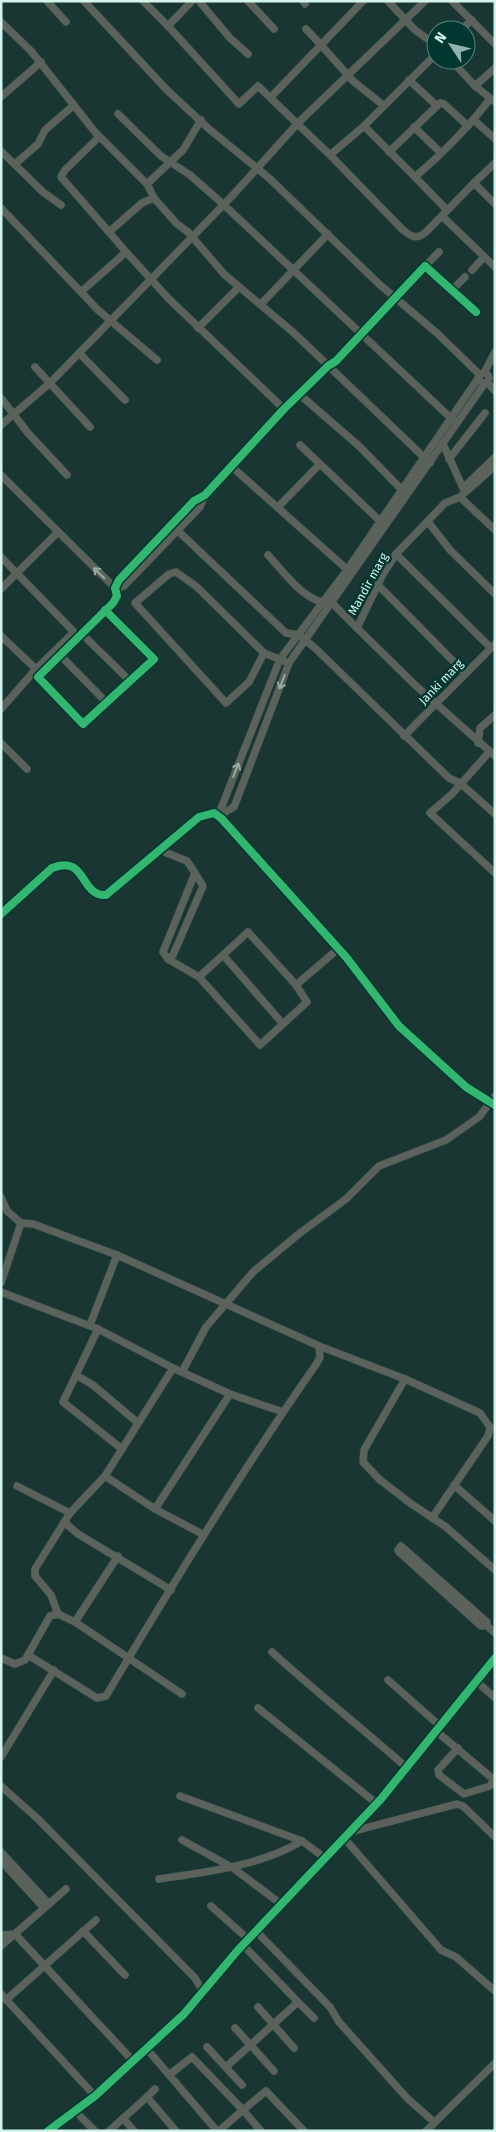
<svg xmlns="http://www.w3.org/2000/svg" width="496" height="2132" font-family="'Fira Sans',sans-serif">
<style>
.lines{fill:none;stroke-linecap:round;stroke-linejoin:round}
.minor-casing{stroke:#3a524f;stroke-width:8}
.tertiary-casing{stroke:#3a524f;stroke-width:10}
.minor{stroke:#5b625b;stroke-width:7}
.tertiary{stroke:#5b625b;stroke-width:9}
.cycleway-casing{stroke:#003831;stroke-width:11}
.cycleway{stroke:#33b770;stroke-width:8}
.oneway{stroke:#98aba4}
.labels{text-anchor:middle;stroke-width:5;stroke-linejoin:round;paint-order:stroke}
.street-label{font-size:12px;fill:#d4f4ee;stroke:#003831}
</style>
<rect width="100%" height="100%" fill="#1a3633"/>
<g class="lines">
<g class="minor-casing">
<g id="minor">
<polyline points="47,1 66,22"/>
<polyline points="84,1 167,90 209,129 269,178 379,284 438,334 480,375"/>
<polyline points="143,1 168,26 239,104 258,86 330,155"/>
<polyline points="199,1 230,38 248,54"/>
<polyline points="248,1 274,29"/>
<polyline points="303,1 305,4"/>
<polyline points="363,1 321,45 353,81 383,105"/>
<polyline points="388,1 415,30 436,45"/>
<polyline points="452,1 495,44"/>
<polyline points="1,22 31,51 95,132 147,184 154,198 177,224 188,232 224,274 294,333 430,463"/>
<polyline points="168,26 192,1"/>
<polyline points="461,30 472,20"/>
<path d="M436,54l-72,72 -34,29 72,74c9,8 15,11 24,3l48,-49 21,21"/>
<polyline points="451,60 475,86 495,102"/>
<polyline points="409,80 436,105"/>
<polyline points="475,86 495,68"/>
<polyline points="2,96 41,62"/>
<polyline points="271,97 321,45 306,29"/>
<polyline points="118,114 161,156 190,175 223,204 454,421"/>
<polyline points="474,120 495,139"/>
<path d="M364,126l51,51c27,-23 53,-49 75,-78"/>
<polyline points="414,127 441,153"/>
<polyline points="99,137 65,170 61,177 109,232"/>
<polyline points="1,151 43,192 61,205"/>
<polyline points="389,152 440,103 444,104 468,126"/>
<polyline points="16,163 38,144 45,130 74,105"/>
<polyline points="415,177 447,210"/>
<polyline points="474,183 495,163"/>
<polyline points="147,184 183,150 201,120"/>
<polyline points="1,208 98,310 157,360"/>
<polyline points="442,216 495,267"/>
<polyline points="126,252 169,299 284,409"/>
<polyline points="425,266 439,252"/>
<polyline points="472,270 484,257"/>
<polyline points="452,290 465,277"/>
<polyline points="81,292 126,252 109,232 142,203 154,198"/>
<polyline points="261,304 328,234"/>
<polyline points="198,328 239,287"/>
<polyline points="79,353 125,400"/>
<polyline points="35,367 90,427"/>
<circle cx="484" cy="378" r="5"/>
<polyline points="484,373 495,352"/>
<polyline points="487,382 495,391"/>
<polyline points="299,394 359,446 405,493"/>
<polyline points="1,398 28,433 67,475"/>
<polyline points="1,425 50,383 233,195 298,123 425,1"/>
<polyline points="443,444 463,488 495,457"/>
<polyline points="300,445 380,521"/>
<polyline points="449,459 485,413"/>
<polyline points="231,466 350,572"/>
<polyline points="495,466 460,497 445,503 396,554 383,574 357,628 414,684 495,756"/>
<polyline points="1,475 115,588 124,586 200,507 205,495"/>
<polyline points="460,497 495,530"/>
<polyline points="278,507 320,464"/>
<polyline points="428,522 451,551 495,594"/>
<polyline points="177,530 286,633 299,635 315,648 449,778 460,783 495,814"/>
<polyline points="396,554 491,648"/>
<path d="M268,555c16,17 38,50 64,48l25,25"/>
<polyline points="1,557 74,632 36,669 1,709"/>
<polyline points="378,585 465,673"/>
<polyline points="1,589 58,532"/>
<polyline points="105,610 154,659 83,724 38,677 113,603 117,596 115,588 119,580 194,501 205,495 284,409 328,366 336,361 425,266 476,312"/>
<polyline points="82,634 130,681"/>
<polyline points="1,636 36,669"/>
<polyline points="264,653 249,682 226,703 135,603 169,574 176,572 197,587 264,653 289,663"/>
<polyline points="60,655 106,702"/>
<polyline points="404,736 495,644"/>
<polyline points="1,743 27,769"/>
<polyline points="478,743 480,728 495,715"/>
<polyline points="490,751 452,794 430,813 495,873"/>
<polyline points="218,816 234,807 289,663 485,383"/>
<polyline points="218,816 280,659 347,570 479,377"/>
<polyline points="162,851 187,861 195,873 163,952 168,959 173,955 203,886 195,873"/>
<path d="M1,914l51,-46c35,-14 27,28 54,27l93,-78 15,-4 7,5 125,139 53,69 67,61 29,18"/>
<polyline points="223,955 283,1024"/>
<polyline points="168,959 199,977"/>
<polyline points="296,985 307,1002 260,1045 199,977 248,932 296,985 338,949"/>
<polyline points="1,1197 7,1211 21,1223 1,1283"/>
<polyline points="21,1223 33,1224 117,1255 319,1346 405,1379 480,1413 490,1427 488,1436 432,1518"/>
<polyline points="1,1292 98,1329 173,1368 230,1394 283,1412"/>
<polyline points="90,1325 117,1255"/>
<polyline points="98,1329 63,1402 122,1449"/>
<polyline points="182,1372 206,1327 253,1272 300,1233 346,1199 379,1166 446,1140 479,1117 495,1096"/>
<polyline points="76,1375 93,1385 138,1423"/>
<polyline points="405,1379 364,1450 363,1462 379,1479 410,1503 446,1527 495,1570"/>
<polyline points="105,1476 155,1509 204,1535"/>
<polyline points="454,1485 495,1521"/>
<polyline points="17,1486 70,1513"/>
<polyline points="155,1509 230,1394"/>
<polyline points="64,1522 78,1534 171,1590"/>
<polygon points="401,1546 487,1622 486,1625 481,1626 399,1552 398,1550"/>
<polyline points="58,1614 51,1595 35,1576 35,1569 70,1513 105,1476 173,1368"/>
<polyline points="75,1622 118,1556"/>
<polyline points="486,1625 495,1633"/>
<path d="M272,1652c44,40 90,76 135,116"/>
<path d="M28,1655l69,43 9,-2c67,-113 136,-226 211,-333l3,-6 -1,-11"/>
<polyline points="1,1658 15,1664 25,1660 50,1616 58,1614 75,1622 182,1694"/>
<polyline points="388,1680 440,1726"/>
<polyline points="475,1680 495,1698"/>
<polyline points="258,1708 376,1803"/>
<polyline points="436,1731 492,1778 493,1781 490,1786 464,1794 439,1775 438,1770 458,1748"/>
<polyline points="1,1757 54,1670"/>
<polyline points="1,1786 38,1819 195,1978 203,1992"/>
<polyline points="180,1796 302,1841 325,1858"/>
<polyline points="350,1832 457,1804 463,1806 495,1837"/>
<polyline points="345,1839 441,1950 456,1957 495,1991"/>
<polyline points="182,1840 233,1868 281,1904"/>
<polyline points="1,1852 49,1904"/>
<polyline points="1,1861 44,1908"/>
<path d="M159,1879c48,-7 101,-13 143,-38"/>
<polyline points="211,1906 248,1939"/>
<polyline points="83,1931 125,1975"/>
<polyline points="256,1931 330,2007 339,2022 407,2098 434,2122"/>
<polyline points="1,1935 15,1934 134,2062"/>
<polyline points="1,1946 66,1889"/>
<polyline points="1,1994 95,2096"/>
<polyline points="6,2000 96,1920"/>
<polyline points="298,2002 314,2018"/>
<polyline points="258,2007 294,2048"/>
<polyline points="235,2028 274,2071"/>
<polyline points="207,2047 242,2085"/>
<polyline points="147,2049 217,2131"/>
<polyline points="226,2067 298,2002 243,1945"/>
<polyline points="169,2075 192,2057 243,2110 266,2091 304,2131"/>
<polyline points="147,2097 155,2089"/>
<polyline points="75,2111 95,2131"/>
<polyline points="123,2118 134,2131"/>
<polyline points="109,2131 147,2097 176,2131"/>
<polyline points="219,2131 243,2110 261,2131"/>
<polyline points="426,2131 495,2063"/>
</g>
</g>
<g class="tertiary-casing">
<polyline id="tertiary" points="48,2131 95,2096 184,2014 238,1950 381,1799 495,1658"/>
</g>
<use href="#minor" class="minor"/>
<use href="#tertiary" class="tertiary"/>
<g class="cycleway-casing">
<g id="cycleway">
<polyline points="105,610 154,659 83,724 38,677 113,603 117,596 115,588 119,580 194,501 205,495 284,409 328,366 336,361 425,266 476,312"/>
<path d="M1,914l51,-46c35,-14 27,28 54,27l93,-78 15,-4 7,5 125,139 53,69 67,61 29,18"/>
<polyline points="48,2131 95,2096 184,2014 238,1950 381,1799 495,1658"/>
</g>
</g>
<use href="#cycleway" class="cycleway"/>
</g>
<defs><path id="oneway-shaft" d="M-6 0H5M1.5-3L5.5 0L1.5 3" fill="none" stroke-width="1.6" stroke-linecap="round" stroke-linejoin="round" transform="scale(1.25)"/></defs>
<g class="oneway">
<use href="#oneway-shaft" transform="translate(99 573) rotate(-136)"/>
<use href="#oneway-shaft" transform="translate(282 682) rotate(111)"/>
<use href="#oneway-shaft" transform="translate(236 770) rotate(-68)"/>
</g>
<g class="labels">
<g class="street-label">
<text transform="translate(368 584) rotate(-61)" y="4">Mandir marg</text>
<text transform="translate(441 682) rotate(-46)" y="4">Janki marg</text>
</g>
</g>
<rect width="496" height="2132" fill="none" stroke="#d4f4ee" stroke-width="5"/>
<g transform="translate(451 45) rotate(305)"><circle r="24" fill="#003831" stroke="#55837d"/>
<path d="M0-4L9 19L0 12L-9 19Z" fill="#93b2ad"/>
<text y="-8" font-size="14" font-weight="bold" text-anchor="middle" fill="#d4f4ee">N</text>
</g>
</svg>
